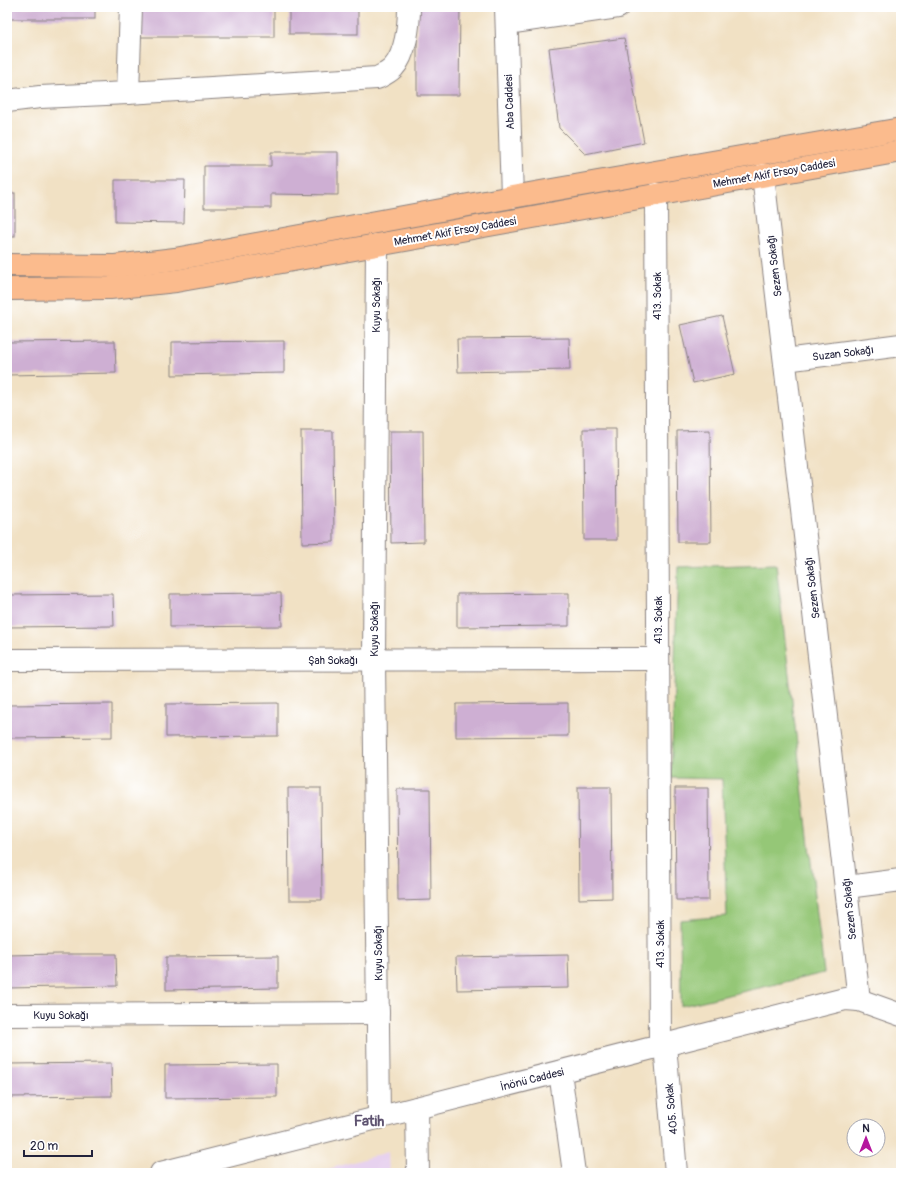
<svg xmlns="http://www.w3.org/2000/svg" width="908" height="1180" font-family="Pangolin,sans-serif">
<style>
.built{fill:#e7d2ef}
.green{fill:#95c777;stroke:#5c7459}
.building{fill:#ceafd3}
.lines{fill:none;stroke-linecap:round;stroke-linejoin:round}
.minor-casing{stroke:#8a8280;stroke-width:24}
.major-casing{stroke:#8a8280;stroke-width:24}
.minor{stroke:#fff;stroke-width:22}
.major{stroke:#fbbb8d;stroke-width:22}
.labels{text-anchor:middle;stroke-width:4;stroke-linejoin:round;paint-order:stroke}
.street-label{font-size:11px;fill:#22223b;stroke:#fff}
.district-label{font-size:15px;font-weight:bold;fill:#5e5370;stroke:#fff}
</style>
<rect width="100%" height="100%" fill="#fff"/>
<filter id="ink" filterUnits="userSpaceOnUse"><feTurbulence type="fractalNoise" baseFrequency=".025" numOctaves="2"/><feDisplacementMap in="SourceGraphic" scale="8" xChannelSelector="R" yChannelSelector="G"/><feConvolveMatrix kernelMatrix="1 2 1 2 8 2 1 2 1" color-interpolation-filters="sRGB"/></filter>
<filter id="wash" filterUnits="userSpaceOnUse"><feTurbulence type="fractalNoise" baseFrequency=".012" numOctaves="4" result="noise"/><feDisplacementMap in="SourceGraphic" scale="16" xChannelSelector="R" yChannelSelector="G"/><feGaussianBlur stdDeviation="0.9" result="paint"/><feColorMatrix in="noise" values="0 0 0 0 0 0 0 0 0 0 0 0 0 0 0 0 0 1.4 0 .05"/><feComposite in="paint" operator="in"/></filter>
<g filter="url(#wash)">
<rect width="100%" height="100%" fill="#f1e1c4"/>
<polygon class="built" points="388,1152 389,1173 314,1173"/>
<polygon class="green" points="776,564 824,973 681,1006 680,920 727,916 722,779 671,778 678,567"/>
<g id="blocks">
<g class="building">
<rect x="7" y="7" width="88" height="12"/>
<rect x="135" y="7" width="139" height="30"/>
<rect x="289" y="7" width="69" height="27"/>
<polygon points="417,7 460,7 459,95 417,95"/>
<polygon points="624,38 644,142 585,154 559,128 549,48"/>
<polygon points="271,152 338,152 338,195 271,194 271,208 204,208 204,166 271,166"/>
<polygon points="115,180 185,180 184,223 115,222"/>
<rect x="7" y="193" width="8" height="43"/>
<polygon points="722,316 735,374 693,383 680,325"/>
<polygon points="569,338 570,370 458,372 457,339"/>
<polygon points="115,341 116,373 7,375 7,342"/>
<polygon points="284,341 284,373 172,375 172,342"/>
<polygon points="583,429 616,429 617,540 584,540"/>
<polygon points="710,430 711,542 678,542 677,431"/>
<polygon points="301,431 333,431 334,542 302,543"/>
<polygon points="390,431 423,431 424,542 391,543"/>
<polygon points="281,593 282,626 170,627 170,594"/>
<polygon points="569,593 569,626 457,627 457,594"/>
<polygon points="113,594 114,626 7,627 7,595"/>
<polygon points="278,703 278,736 166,737 166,704"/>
<polygon points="568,703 568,736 456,737 456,704"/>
<polygon points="112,704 112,737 7,738 7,705"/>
<polygon points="578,787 611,787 612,898 579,899"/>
<polygon points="288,788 321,788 322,900 289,900"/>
<polygon points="675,788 708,788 709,900 676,900"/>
<polygon points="397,789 430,789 431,900 398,901"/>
<polygon points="60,954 116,954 117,986 7,988 7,955"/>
<polygon points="568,955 569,988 457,990 456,957"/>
<polygon points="278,956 278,988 166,990 166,957"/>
<polygon points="111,1063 112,1096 7,1097 7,1064"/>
<polygon points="277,1064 277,1097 165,1098 165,1065"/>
</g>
</g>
</g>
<g filter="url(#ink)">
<use href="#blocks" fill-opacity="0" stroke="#8a8280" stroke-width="1"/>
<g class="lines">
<g class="minor-casing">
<g id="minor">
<polyline points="506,7 512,197"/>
<polyline points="507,23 618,7"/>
<polyline points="128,93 131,7"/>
<path d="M7,101l33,-4 88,-4 249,-15c6,-3 11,-5 16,-10 13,-14 16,-43 16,-61"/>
<polyline points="763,175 859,1000"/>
<polyline points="656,194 660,1046"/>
<polyline points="377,245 374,660 379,1118"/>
<polyline points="785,360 901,345"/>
<polyline points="7,660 658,659"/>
<polyline points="847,887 901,880"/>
<polyline points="7,1015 378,1013"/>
<polyline points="665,1045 676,1173"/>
<polyline points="560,1072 574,1173"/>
<polyline points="417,1108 418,1173"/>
<polyline points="161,1173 845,999 859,1000 901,1015"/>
</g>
</g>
<g class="major-casing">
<g id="major">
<polyline points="7,265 115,266 175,259 512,197 901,129"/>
<polyline points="7,289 110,288 176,281 901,151"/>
</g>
</g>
<use href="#minor" class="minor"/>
<use href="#major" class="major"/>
</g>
</g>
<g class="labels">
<g class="street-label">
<text transform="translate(509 102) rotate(-92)" y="4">Aba Caddesi</text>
<text transform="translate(774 173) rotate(-10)" y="4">Mehmet Akif Ersoy Caddesi</text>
<text transform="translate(455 231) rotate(-10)" y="4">Mehmet Akif Ersoy Caddesi</text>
<text transform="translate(774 266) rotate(-97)" y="4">Sezen Sokağı</text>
<text transform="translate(657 296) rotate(-90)" y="4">413. Sokak</text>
<text transform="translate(376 305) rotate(-90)" y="4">Kuyu Sokağı</text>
<text transform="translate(843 353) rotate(-7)" y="4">Suzan Sokağı</text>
<text transform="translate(812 588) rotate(-97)" y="4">Sezen Sokağı</text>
<text transform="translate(658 620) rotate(-90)" y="4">413. Sokak</text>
<text transform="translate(374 629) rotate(-90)" y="4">Kuyu Sokağı</text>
<text x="333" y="664">Şah Sokağı</text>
<text transform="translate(849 909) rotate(-96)" y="4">Sezen Sokağı</text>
<text transform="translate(660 944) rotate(-90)" y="4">413. Sokak</text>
<text transform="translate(378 953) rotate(-91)" y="4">Kuyu Sokağı</text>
<text x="61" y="1019">Kuyu Sokağı</text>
<text transform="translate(532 1079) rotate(-14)" y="4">İnönü Caddesi</text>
<text transform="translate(671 1109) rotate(-95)" y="4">405. Sokak</text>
</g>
<g class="district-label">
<text x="369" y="1126">Fatih</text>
</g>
</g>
<rect width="908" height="1180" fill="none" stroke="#fff" stroke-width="24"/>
<g transform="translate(866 1138)"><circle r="19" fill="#ffffff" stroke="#a7a7b1"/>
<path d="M0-3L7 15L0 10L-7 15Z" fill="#b5179e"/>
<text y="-6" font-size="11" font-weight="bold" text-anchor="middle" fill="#22223b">N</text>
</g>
<path d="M24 1150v6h68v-6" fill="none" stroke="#22223b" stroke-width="2"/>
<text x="30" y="1150" font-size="12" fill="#22223b" stroke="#ffffff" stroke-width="3" paint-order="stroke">20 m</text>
</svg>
